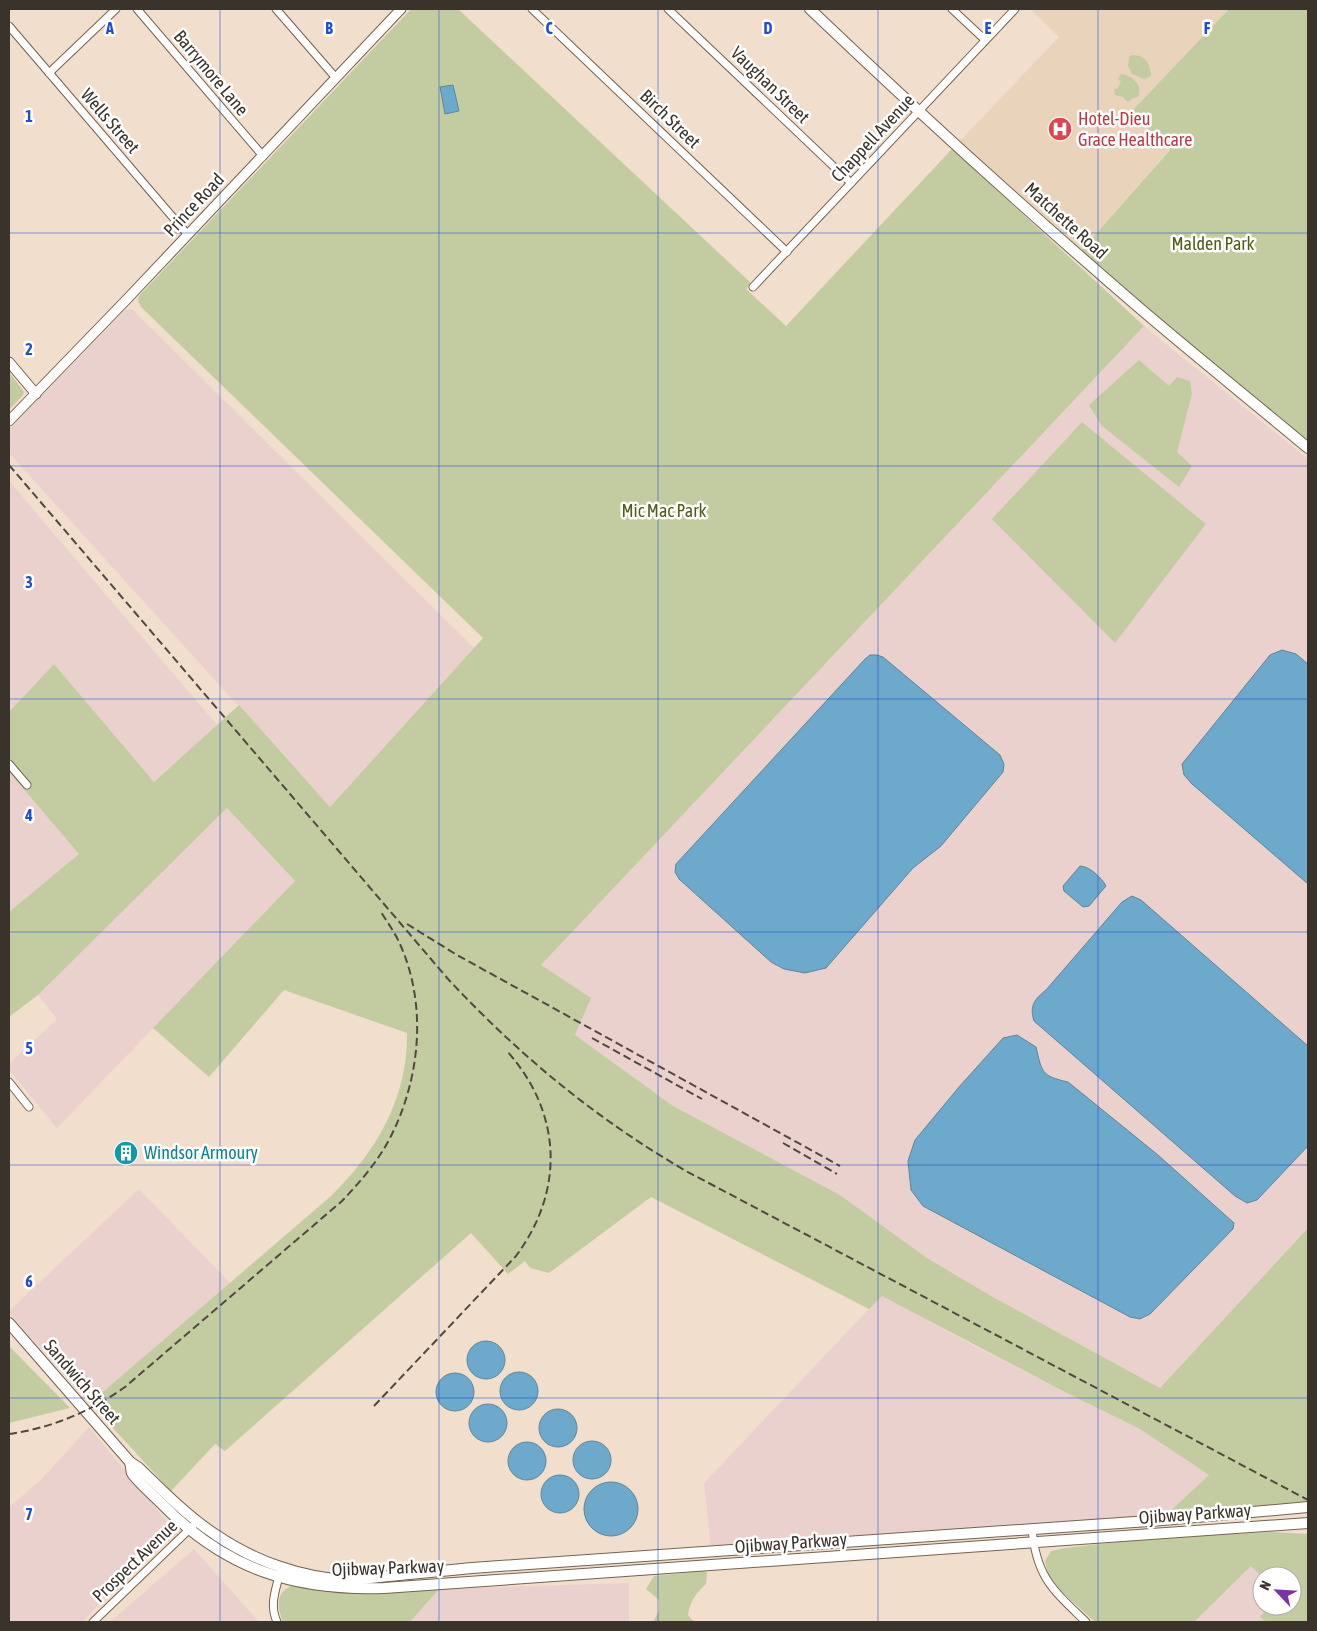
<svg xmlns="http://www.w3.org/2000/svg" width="1317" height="1631" font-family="'Asap Condensed',sans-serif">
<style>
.industrial{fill:#ebd1ce;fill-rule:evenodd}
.built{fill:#ead3bb}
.green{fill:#c3cca1}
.water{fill:#6ca9ca;stroke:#5d869a}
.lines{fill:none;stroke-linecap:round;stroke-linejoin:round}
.minor-casing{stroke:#736352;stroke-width:9}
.tertiary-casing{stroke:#736352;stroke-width:11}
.secondary-casing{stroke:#736352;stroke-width:12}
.minor{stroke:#fff;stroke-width:7}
.tertiary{stroke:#fff;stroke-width:9}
.secondary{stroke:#fff;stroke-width:10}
.rail{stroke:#51483f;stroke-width:2;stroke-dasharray:8 4;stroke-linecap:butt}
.grid{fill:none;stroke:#1d4ed8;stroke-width:1;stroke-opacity:0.55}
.labels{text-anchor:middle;stroke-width:5;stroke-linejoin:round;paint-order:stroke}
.street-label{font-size:18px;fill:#3a332b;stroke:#fff}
.health-label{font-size:18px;fill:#be3a42;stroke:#fff;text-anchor:start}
.park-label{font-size:18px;fill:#525b1a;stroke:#fff}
.culture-label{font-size:18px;fill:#0d838f;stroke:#fff;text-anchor:start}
.grid-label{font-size:16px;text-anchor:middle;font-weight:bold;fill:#1d4ed8;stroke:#fff;stroke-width:5;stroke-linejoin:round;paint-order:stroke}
</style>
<rect width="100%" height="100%" fill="#f1decc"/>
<g class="industrial">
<polygon points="132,309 474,648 330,807 9,453 9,429 125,310"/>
<polygon points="1144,326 1308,459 1308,1228 1160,1388 993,1297 927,1258 840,1195 673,1107 575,1035 541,965"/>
<polygon points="9,481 217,725 154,782 54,664 9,712"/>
<polygon points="9,772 79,854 9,912"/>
<polygon points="227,808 295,881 57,1128 9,1070 9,1064 57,1019 38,995"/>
<polygon points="139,1189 230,1283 90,1403 9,1313 9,1311"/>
<polygon points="882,1295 980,1349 1138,1428 1209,1475 1166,1515 711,1548 704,1483"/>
<polygon points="89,1427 177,1534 128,1574 82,1622 9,1622 9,1507 40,1481"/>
<path d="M1308,1546v76h-117l68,-73zM1262,1576h30v30h-30z"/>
<polygon points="194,1549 259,1622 110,1622"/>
<polygon points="629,1583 629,1622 410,1622 439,1589"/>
</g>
<polygon class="built" points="1030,9 1229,9 1131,112 1170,149 1078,254 956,145 1059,37"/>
<g class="green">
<path d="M411,9h47l293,274 -5,6 40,37 166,-177 192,177 -603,639 50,33 -16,37 98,71 167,89 87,63 66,39 167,91 148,-160v275l-142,12 43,-40 -71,-47 -75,-37 -181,-95 -13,13 -218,-112 -102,76 -19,-5 -5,-7 -17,13 -37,-41 -246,218 -10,-7 -44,47 -81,-88 241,-207c45,-44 77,-98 76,-163l-123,-43 -75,87 -56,-49 142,-147 -68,-73 -189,187 -29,22v-105l70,-58 -70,-82v-60l45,-48 100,118 85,-77 91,102 153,-169 -342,-331 -3,-6 1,-5z"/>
<polygon points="1229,9 1308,9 1308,453 1078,254 1170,150 1131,112"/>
<path d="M1132,55c14,0 18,9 19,21l-7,3 -12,-5 -4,-8 1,-9z"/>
<path d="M1121,74c11,1 23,12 17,23l-5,1 -5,4 -5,-5 -8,-2 -1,-6h3l4,-7 -3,-3z"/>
<polygon points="1139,360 1169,386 1177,377 1190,381 1192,394 1177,452 1192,466 1179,487 1102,426 1089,405"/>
<polygon points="9,372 24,392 23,395 9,410"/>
<polygon points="1082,422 1206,524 1115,643 992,519"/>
<polygon points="9,1346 70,1408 9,1423"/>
<polygon points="1268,1532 1308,1534 1308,1622 1266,1622 1260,1617 1270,1606 1292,1606 1292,1576 1262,1577 1251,1566 1194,1622 1095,1622 1062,1592 1048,1574 1045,1561 1051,1551 1065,1548 1144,1539"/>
<path d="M704,1571l3,1 -1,12c-10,9 -16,17 -18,31l4,5 6,2h-45l6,-11v-11l-13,-11 8,-13z"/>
<path d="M295,1585l32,7 37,2 75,-5 -29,33h-127c-6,-16 -8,-32 12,-37z"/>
</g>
<g class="water">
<polygon points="453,85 459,111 445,114 440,87"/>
<polygon points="1282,650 1296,654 1308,664 1308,884 1192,784 1184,775 1182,764 1270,655"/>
<polygon points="870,655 877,655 883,657 1000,755 1004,764 1003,772 941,846 913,868 826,968 805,973 784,969 771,962 679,879 675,872 676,864 865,659"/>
<path d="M1080,866c9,0 22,12 26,20l-17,20 -6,1 -19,-16 -1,-5z"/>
<path d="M1132,896l9,4 167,146v100l-51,54 -10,3 -12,-7 -201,-175c-5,-16 1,-22 12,-31l76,-88z"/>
<path d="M1017,1035l19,12c6,25 5,29 32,35l90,73 76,68 -1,6 -83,85 -10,5 -10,-2 -207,-111 -12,-16 -3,-29 7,-21 44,-53 44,-49z"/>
<circle cx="486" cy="1360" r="19"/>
<circle cx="519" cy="1391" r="19"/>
<circle cx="455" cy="1392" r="19"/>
<circle cx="488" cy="1423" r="19"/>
<circle cx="558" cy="1428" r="19"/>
<circle cx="592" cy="1460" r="19"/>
<circle cx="527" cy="1461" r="19"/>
<circle cx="560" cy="1494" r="19"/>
<circle cx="611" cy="1509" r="27"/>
</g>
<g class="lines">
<g class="minor-casing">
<g id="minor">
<polyline points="137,9 263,156"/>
<polyline points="276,9 336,78"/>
<polyline points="532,9 787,252"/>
<polyline points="668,9 851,183"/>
<polyline points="952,9 984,39"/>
<polyline points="9,26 188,235"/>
<polyline points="49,73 116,9"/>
<polyline points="753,287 1015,9"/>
<polyline points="9,764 27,785"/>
<polyline points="9,1082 29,1107"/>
<path d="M1032,1528c4,49 21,62 54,94"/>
<polyline points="93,1622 198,1521"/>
<path d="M277,1622c-8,-18 -1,-32 3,-50"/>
</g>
</g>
<g class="tertiary-casing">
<g id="tertiary">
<polyline points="9,362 36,394"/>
<polyline points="9,421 128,298 401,9"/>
</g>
</g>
<g class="secondary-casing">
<g id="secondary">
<path d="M810,9c108,103 219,204 333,302 54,46 110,91 165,137"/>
<path d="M9,1323l121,139 9,6c24,23 49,49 77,67 38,26 86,43 132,45 14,0 27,-3 41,-4 28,-3 55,-5 83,-8l691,-48 145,-13"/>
<path d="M130,1462c1,3 1,8 2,11 4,7 22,23 29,30 64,66 133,88 223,85l924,-65"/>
</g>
</g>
<use href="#minor" class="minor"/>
<use href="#tertiary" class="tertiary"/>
<use href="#secondary" class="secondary"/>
<g class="rail">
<path d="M9,465l439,514c72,77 147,139 238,192l622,329"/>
<polyline points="407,924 457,955 840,1166"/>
<polyline points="592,1038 702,1099"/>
<polyline points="783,1143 837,1174"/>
<path d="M374,1406l142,-150c49,-66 46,-143 -9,-205"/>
<path d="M9,1434c42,-6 81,-22 116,-47l217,-186c19,-20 38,-42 50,-67 29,-59 35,-132 7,-192 -5,-11 -12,-20 -18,-30"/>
</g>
</g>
<path class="grid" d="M220,9v1613M439,9v1613M658,9v1613M878,9v1613M1098,9v1613M9,233h1299M9,466h1299M9,699h1299M9,932h1299M9,1165h1299M9,1398h1299"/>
<defs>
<g id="hospital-disc" transform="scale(1.25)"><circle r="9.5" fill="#e0444e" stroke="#fff"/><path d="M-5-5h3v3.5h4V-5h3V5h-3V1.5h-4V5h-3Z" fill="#fff"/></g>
<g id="building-disc" transform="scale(1.25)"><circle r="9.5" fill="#0f9aa8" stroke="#fff"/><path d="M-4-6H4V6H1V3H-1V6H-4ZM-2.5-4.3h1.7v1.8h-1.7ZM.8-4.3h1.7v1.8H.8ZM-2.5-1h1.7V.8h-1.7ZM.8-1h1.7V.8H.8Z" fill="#fff"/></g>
</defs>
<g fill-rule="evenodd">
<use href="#hospital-disc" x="1060" y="129"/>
<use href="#building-disc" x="126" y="1153"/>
</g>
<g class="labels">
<g class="street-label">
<text transform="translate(211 73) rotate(50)" y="6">Barrymore Lane</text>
<text transform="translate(770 85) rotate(44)" y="6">Vaughan Street</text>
<text transform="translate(670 119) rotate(44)" y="6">Birch Street</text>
<text transform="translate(110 121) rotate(49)" y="6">Wells Street</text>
<text transform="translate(873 138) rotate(-47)" y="6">Chappell Avenue</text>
<text transform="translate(194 205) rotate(-47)" y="6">Prince Road</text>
<text transform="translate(1066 221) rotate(42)" y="6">Matchette Road</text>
<text transform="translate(82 1382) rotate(49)" y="6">Sandwich Street</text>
<text transform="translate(1195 1514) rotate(-4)" y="6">Ojibway Parkway</text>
<text transform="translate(791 1543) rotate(-4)" y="6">Ojibway Parkway</text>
<text transform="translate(135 1561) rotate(-44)" y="6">Prospect Avenue</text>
<text transform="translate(388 1568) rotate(-2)" y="6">Ojibway Parkway</text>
</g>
<g class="health-label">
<text x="1078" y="125">Hotel-Dieu<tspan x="1078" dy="21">Grace Healthcare</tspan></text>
</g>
<g class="park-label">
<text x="1213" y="250">Malden Park</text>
<text x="664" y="517">Mic Mac Park</text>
</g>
<g class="culture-label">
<text x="144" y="1159">Windsor Armoury</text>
</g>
</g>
<g class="grid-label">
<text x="110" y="34">A</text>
<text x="329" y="34">B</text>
<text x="549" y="34">C</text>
<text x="768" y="34">D</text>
<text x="988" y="34">E</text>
<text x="1207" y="34">F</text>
<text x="29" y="122">1</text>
<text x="29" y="355">2</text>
<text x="29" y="588">3</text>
<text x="29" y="821">4</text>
<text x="29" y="1054">5</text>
<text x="29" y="1287">6</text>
<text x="29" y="1520">7</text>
</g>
<rect width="1317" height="1631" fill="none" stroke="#3a332b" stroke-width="20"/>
<g transform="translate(1277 1591) rotate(295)"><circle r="24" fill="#ffffff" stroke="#b0adaa"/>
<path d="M0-4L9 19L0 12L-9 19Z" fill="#7a32a5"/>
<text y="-8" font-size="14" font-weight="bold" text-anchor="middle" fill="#3a332b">N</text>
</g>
</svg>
